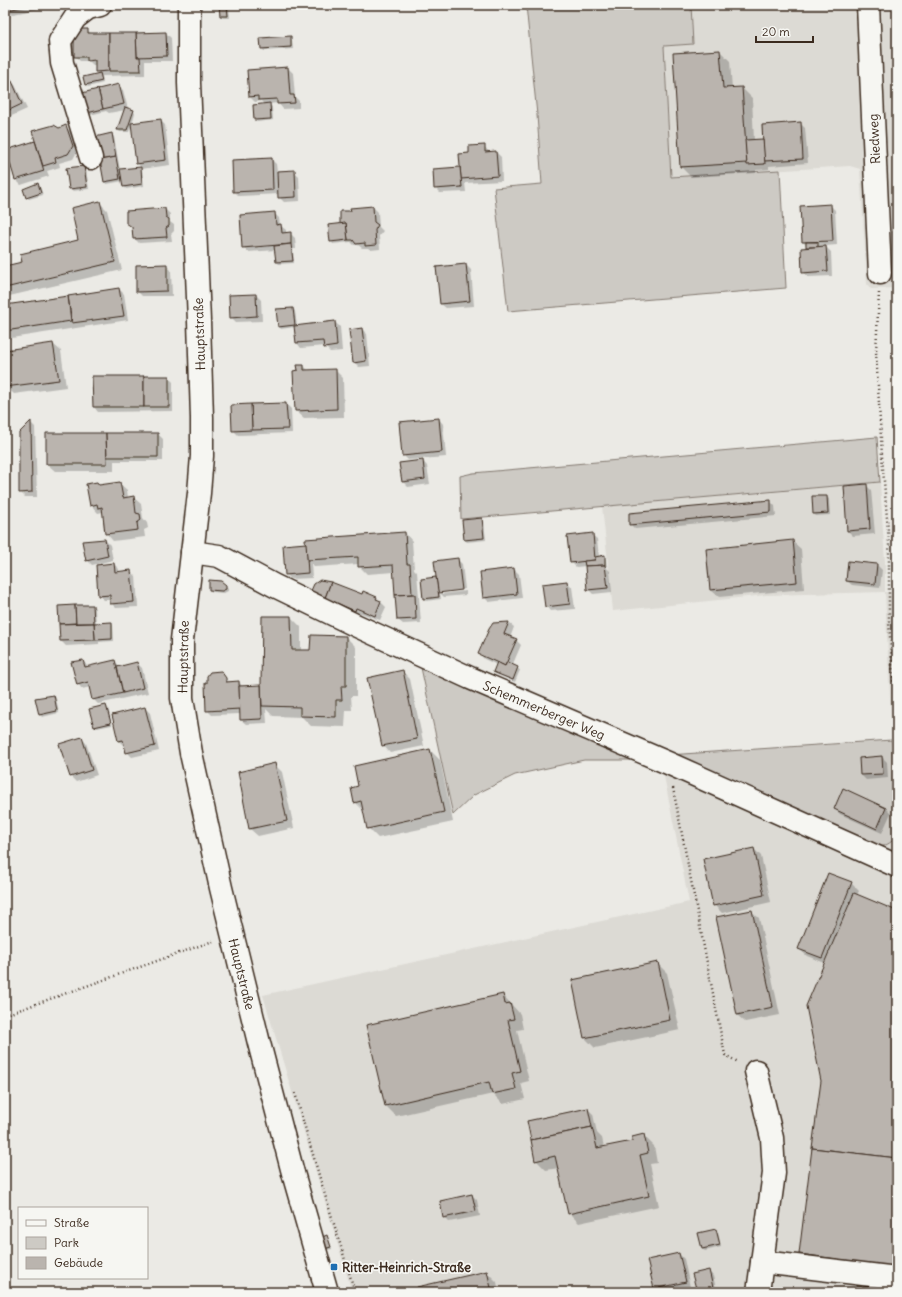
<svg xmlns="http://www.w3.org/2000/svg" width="902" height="1297" font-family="Delius,sans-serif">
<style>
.built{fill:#dcdad4}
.green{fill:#cdcac4;stroke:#847a71}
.shadow{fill:#0003}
.building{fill:#bab4ae;stroke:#3b2a1e}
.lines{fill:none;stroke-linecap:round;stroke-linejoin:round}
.minor-casing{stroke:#3b2a1e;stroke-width:25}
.major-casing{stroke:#3b2a1e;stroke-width:25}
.path{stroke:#3b2a1e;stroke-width:2.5;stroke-dasharray:1 3;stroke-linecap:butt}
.minor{stroke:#f6f6f2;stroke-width:22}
.major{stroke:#f6f6f2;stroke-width:22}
.poi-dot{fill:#1f6fb2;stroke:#f6f6f2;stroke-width:1.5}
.labels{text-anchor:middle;stroke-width:3.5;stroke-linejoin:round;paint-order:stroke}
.street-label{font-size:13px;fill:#3b2a1e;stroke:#f6f6f2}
.poi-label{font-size:13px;font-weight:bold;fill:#3b2a1e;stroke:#f6f6f2;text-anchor:start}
</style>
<rect width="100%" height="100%" fill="#ebeae5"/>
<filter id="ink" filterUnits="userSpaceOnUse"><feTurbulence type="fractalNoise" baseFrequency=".025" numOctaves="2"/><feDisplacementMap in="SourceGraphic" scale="8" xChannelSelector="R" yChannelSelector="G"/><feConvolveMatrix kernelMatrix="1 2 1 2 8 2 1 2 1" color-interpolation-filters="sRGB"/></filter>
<g filter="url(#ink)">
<g class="built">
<polygon points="691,5 897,5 897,288 871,289 867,284 860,169 850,166 671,177 664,46 693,44"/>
<polygon points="880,482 885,563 885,592 897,592 897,1292 352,1292 263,995 689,902 663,771 668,755 892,740 885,592 766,595 613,611 602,506"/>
</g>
<g class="green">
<polygon points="526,5 691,5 693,44 664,46 671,177 780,170 786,288 508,311 494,188 542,184 537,115"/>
<polygon points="877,437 880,482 461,519 460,476 473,473"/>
<polygon points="420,663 635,760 584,760 515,775 474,795 453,815"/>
<path d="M892,740c1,15 10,89 2,99 -5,6 -13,8 -21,10l-205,-94z"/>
</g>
<g class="shadow">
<polygon points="7,5 61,5 13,14 8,10"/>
<polygon points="220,5 313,5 254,8 252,6 229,7 230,18 223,18 221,16"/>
<polygon points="87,30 92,34 166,33 171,38 172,61 145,61 145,75 102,76 103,83 88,87 86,84 99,74 96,71 96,65 93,65 89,61 80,61 75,56"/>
<polygon points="290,37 292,40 293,49 264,51 262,48"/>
<polygon points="720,51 730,61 732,89 742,88 752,98 754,140 764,140 800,123 805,128 808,163 769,166 769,169 756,170 756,173 691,177 681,167"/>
<polygon points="288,68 293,73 295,97 299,101 299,108 283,109 278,103 269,104 272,107 273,120 257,122 255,120 265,105 261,101 255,102 250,97"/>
<polygon points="10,80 15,85 27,109 5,119 5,83"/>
<polygon points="118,85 123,90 128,109 135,113 132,124 160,120 165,125 170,165 141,169 142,170 144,186 126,189 124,186 123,181 107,184 104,182 112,135 114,137 120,170 142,168 137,163 132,124 129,132 120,132 118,130 125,110 109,113 106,111 90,115 88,112"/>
<polygon points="66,127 71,132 77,152 73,159 59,163 60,167 47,171 49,176 21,185 16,180 7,150 36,141 59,129"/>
<polygon points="484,146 490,153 496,152 501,157 502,181 465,183 466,192 440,193 435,188 434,170 461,168 470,154"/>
<polygon points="271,159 276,164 277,172 294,171 299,176 300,201 284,202 279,197 279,194 239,196 234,191"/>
<polygon points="84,167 86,169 89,189 73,191 70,188"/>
<polygon points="38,185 40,187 43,195 29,199 27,197"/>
<polygon points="100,203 107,210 122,270 5,297 5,267 23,263 79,241"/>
<polygon points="830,205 835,210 837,245 825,246 831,252 832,276 808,277 803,272 809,248 803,242 801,207"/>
<polygon points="373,207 378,212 379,227 383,231 379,236 380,249 371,250 368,248 362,248 358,245 354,245 351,242 333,244 331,241 352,212"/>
<polygon points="165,209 170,214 170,222 174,225 174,231 171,234 172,241 139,243 134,238"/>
<polygon points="274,213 279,218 280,225 286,230 286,234 290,233 295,238 296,249 293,249 294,263 279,264 277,262 276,250 248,252 243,247"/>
<polygon points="166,265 171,270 172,296 142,296 137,291"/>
<polygon points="466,265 471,270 474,306 446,308 441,304"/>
<polygon points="119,289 124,294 128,320 5,339 5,306"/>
<polygon points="256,295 261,300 262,321 236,322 231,317"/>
<polygon points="293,309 295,311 297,326 335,322 340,327 342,351 330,352 325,347 325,346 301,348 297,343 295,327 281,329 279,326"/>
<polygon points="362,329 367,334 370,366 359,367 354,362"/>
<polygon points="53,344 61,351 66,387 14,394 6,387 5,377 5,351"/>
<polygon points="304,366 309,371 335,370 343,378 344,417 304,418 296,411 299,371"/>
<polygon points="168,377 173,382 173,411 98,412 94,407"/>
<polygon points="286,404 291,409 292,433 238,435 233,430"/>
<polygon points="439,419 443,424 446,457 408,460 403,455"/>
<polygon points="31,423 35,427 37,497 25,497 20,492"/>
<polygon points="47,434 158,434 163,439 163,461 114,461 114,471 55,471 47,464"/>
<polygon points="423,461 427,466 430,484 408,487 403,482"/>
<polygon points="119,483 127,490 128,498 133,497 141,504 143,518 147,523 148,528 144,530 145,537 113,541 106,533 103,512 98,513 91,505 100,486"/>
<polygon points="866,485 871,490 875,534 853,536 848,531"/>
<polygon points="827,497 829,499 830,515 816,516 814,514"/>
<polygon points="770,501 775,506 776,516 635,529 630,524"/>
<polygon points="481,519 484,521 486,540 467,542 465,540"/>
<polygon points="405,533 412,541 414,569 417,572 421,623 403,624 398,620 394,572 367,574 359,566 359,564 315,567 311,563 312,578 291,579 286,574 284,546"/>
<polygon points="592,535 597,539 599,557 604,557 606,559 607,568 610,571 612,592 593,594 588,589 586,566 576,567 571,562"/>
<polygon points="105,540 110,545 113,560 92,565 87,560"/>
<polygon points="793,542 801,549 804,589 719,597 711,590"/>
<polygon points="457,559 462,564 465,589 442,592 442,594 466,591 466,595 444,597 440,593 441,599 426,601 424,599 438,580"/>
<polygon points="114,564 119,569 119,572 131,571 136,576 138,607 116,608 111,603 111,600 104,600 99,595"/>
<polygon points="877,565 882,570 880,588 852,585 847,581"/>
<polygon points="514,569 519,574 522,598 489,602 484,597"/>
<polygon points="567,582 572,587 575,609 550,611 546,606"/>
<polygon points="226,586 228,588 228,591 224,593 212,592 210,590"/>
<polygon points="314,595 363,595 377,598 386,607 380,620 361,613 360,615"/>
<polygon points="93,606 95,608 96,624 111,623 113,625 114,641 99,642 99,644 66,646 61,641 59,607"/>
<polygon points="291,617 301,627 301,651 311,651 346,637 356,647 356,696 351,696 352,710 346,710 345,727 311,726 302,717 273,716 266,709 267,723 246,724 241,720 240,714 212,715 207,710 221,673 230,683 239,682 243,687 262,686"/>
<polygon points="509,623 514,627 510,638 516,640 521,645 512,666 520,670 515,682 496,674 494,672 497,665 484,659 480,654 494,624"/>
<polygon points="83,661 88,667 115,661 120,667 137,663 142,668 148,693 98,704 93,699 90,687 82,689 78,684"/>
<polygon points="402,671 410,679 424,746 390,753 383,745"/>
<polygon points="54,696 56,698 59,713 42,717 40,715"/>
<polygon points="106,706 108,708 112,725 97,728 95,726"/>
<polygon points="145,708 150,713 159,751 132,757 127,752 126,745 124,746 119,741"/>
<polygon points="81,738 86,743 97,775 76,782 71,777"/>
<polygon points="430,750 440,760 453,822 378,838 368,828 365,812 355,802 360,787"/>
<polygon points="882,757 887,762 888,778 866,780 861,775 860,759"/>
<polygon points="274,764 282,772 294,828 258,836 250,829"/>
<polygon points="844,789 886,808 891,813 882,833 840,814 835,809"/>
<polygon points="754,849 761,856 771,902 722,913 714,905"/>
<polygon points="851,883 859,891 857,895 897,912 897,1275 810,1264 800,1254 822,1081 825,963 807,956 799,949"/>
<polygon points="751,911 759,918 780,1015 745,1022 737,1015"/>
<polygon points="657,963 667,973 680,1030 595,1048 585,1038"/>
<polygon points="503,995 520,1014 523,1029 517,1030 529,1081 521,1083 525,1099 503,1104 493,1094 396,1116 386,1106"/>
<polygon points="588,1109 593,1114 597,1133 602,1138 604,1147 633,1141 644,1136 654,1146 657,1163 650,1164 659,1206 579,1223 569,1213 559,1168 546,1170 536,1160"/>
<polygon points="472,1195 477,1200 480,1216 449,1222 444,1217"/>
<polygon points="715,1230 718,1232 721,1247 705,1251 702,1249"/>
<polygon points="327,1237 329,1239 332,1249 327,1250 324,1248"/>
<polygon points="679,1254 684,1259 690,1287 667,1292 658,1292 655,1289"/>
<polygon points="487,1272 497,1282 499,1292 420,1292"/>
<polygon points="709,1272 713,1276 717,1292 698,1292"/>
</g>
<g class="building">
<polygon points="6,5 33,5 7,10"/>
<polygon points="219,5 227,5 228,16 220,16"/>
<polygon points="74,29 88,29 88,33 109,33 109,71 95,72 95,60 87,61 87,57 74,57"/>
<polygon points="166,32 167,56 137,57 136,33"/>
<polygon points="109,33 136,33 137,57 140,57 141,71 109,71"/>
<polygon points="291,36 291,47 261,49 260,38"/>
<polygon points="720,50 723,88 742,87 747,163 680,167 673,53"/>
<polygon points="288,67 290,95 294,95 295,103 277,104 277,99 258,100 258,96 249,97 247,70"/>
<polygon points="100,73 102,81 85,85 83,77"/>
<polygon points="11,79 22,104 5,112 5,82"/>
<polygon points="119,84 124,104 103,109 98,89"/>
<polygon points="98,89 103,109 87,113 82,93"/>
<polygon points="270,103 271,119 254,120 253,105"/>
<polygon points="125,107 134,110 127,130 117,130"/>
<polygon points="161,119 166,160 136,164 131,123"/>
<polygon points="801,122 803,159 764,161 762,125"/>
<polygon points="54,125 59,128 66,125 73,146 68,154 55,158 56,162 43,166 32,131"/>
<polygon points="112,133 116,157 100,160 95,137"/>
<polygon points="763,139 765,164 747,165 745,140"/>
<polygon points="35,141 44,171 15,180 6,150"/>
<polygon points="485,145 485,152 496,151 498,176 461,179 459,154 469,153 469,146"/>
<polygon points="116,157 120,179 104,182 100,160"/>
<polygon points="272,158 273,190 233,192 232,160"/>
<polygon points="84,166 87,187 69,189 66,168"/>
<polygon points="141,167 142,184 123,187 120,169"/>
<polygon points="460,167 462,187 434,189 433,169"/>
<polygon points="295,170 296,197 278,198 277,171"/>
<polygon points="38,183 41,193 26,198 23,189"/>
<polygon points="100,201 115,262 5,288 5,266 22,262 20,254 78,240 71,208"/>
<polygon points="831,204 833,241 802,242 800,206"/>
<polygon points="373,206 374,222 378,225 375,230 376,245 365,246 365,243 356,244 353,240 348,240 346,223 340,224 340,211 351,211 350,208"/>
<polygon points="165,208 166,217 169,219 169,226 166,228 167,237 133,239 132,227 126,223 126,211"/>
<polygon points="275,212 276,225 281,224 282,233 291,232 291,244 242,248 240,215"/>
<polygon points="346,223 348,240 330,242 328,225"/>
<rect x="806" y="242" width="12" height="5"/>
<polygon points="291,244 293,261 276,262 274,246"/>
<polygon points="826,246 828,271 802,273 801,248"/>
<polygon points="167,264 167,291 136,292 136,265"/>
<polygon points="466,264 470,301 440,304 436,267"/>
<polygon points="119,288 124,316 72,323 68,296"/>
<polygon points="256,294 257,316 230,318 229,295"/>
<polygon points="68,296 71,321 5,331 5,305"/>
<polygon points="293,308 295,325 278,327 276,309"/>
<polygon points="335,321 337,346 324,348 323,341 296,343 294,326"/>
<polygon points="362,328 366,361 353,363 349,330"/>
<polygon points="53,343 59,380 5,387 5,350"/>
<polygon points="297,365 304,365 304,370 336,369 337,409 295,411 293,371 298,370"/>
<polygon points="92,376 144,376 144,407 93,407"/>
<rect x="144" y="376" width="25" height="31"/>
<polygon points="286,403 288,429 252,430 251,404"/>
<polygon points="251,404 252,430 232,431 231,405"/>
<polygon points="439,418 442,452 402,456 399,422"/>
<polygon points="31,421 32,492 19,493 19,433"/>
<polygon points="46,433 106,433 107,464 46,464"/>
<polygon points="106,433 158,433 158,457 107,457"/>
<polygon points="423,460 425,479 402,482 399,463"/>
<polygon points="97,482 99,485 120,482 123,498 134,496 136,513 140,514 141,520 137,523 138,530 105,534 102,507 98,508 97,504 90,506 86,484"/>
<polygon points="867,484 870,529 847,531 844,486"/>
<polygon points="812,496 827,496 828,513 813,514"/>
<polygon points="771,500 771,512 629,525 629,513"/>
<polygon points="482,518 484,538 464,540 462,520"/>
<polygon points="405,532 407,564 410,564 412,594 395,595 393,565 358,567 358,557 307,560 305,539"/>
<polygon points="593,533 595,560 570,563 567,536"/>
<polygon points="105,539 108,556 86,561 82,541"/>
<polygon points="793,540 797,582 710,590 706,549"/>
<polygon points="306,543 308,573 285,575 283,545"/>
<polygon points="605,555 605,565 585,566 584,561 595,560 595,557"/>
<polygon points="458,558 462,590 438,593 434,561"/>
<polygon points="848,561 877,564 875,584 846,581"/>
<polygon points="114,563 115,572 131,570 134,602 110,604 110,595 98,596 96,565"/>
<polygon points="605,565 608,588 587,590 585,566"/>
<polygon points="514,568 517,594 483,598 480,572"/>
<polygon points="436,577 439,597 423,599 421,579"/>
<polygon points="209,580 221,581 226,585 226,589 222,591 209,590"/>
<polygon points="320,580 331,582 325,598 310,593 314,584"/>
<polygon points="567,581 570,604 545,607 542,584"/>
<polygon points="331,582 362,594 363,591 377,597 376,599 381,601 375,616 356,608 355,611 325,598"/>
<polygon points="415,594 416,619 397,620 395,595"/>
<polygon points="75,605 76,623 59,624 58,606"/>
<polygon points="75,605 93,605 94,623 76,623"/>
<polygon points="262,616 291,616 292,650 310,650 311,635 346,636 346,686 341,686 342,700 336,700 336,717 300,716 300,707 262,706 261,685"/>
<polygon points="112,622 112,639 95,640 94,623"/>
<polygon points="509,622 504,634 517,639 505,666 478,654 489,629 493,623"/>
<polygon points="94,623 95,640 60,641 59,624"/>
<polygon points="83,660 85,667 115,660 123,693 92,700 88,682 77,685 71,662"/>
<polygon points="137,662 143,688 123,693 117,667"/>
<polygon points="497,662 505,666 507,662 518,667 513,680 493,672"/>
<polygon points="403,670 417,739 382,746 367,678"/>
<polygon points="221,671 226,678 226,682 239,681 240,709 206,711 205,683 207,683 207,676 210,672"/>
<polygon points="261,685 262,719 240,720 239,686"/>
<polygon points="54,695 57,711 39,715 35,698"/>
<polygon points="106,705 111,723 94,727 89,709"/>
<polygon points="145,707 155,746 126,753 123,740 118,741 112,715"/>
<polygon points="82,737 92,770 70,777 59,744"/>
<polygon points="430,749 444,812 367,829 361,801 354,803 351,788 358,786 354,766"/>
<polygon points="882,756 883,774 860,775 859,758"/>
<polygon points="275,763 287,821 249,829 238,772"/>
<polygon points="843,788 886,808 877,829 834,809"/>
<polygon points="754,848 764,895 713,906 703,859"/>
<polygon points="828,873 852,882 822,958 798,949"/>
<polygon points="854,893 897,911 897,1064 896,1066 897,1066 897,1158 812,1148 821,1081 806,1006"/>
<polygon points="752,910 773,1007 737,1015 716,917"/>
<polygon points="658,962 670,1020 584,1038 572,980"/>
<polygon points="503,994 505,1004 510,1003 514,1019 508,1020 520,1071 512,1073 516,1089 492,1094 489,1082 385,1106 366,1025"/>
<polygon points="588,1108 592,1127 531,1140 527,1121"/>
<polygon points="592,1127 597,1148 632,1141 632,1137 644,1134 648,1153 640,1155 649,1196 568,1214 555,1156 535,1161 531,1140"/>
<polygon points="812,1148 897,1158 897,1267 799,1254"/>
<polygon points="472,1194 476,1211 443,1218 440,1201"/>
<polygon points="716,1229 720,1245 702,1249 698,1233"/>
<polygon points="327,1235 331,1247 324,1249 320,1238"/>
<polygon points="679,1253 686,1282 654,1289 647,1260"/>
<polygon points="709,1270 714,1292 697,1292 692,1274"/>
<polygon points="487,1271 492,1292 419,1292 417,1287"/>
</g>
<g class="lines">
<g class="minor-casing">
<g id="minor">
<polyline points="868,5 880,273"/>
<polyline points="91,158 62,63 60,41 75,18 88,8 100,5"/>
<polyline points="192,552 219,556 275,586 355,625 470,678 668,763 897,866"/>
<polyline points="756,1071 772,1138 774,1173 758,1292"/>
<polyline points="762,1262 897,1278"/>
</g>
</g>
<g class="major-casing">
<polyline id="major" points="189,5 189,83 199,321 202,418 202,456 199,493 182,640 182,698 191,753 221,888 259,1043 293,1173 327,1292"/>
</g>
<g class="path">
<polyline points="879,293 876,351 882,456 889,543 889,622 897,738"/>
<polyline points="673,788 725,1055 738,1062"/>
<polyline points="5,1015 213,941"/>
<polyline points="295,1093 321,1182 355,1292"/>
</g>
<use href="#minor" class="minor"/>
<use href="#major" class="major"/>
</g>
</g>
<rect class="poi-dot" x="330" y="1263" width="8" height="8" rx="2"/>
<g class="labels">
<g class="street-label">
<text transform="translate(874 139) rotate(-93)" y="5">Riedweg</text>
<text transform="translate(199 334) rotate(-92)" y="5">Hauptstraße</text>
<text transform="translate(183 657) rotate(-89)" y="5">Hauptstraße</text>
<text transform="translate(544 710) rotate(23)" y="5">Schemmerberger Weg</text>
<text transform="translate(242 974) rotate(76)" y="5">Hauptstraße</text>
</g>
<g class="poi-label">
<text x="342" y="1272">Ritter-Heinrich-Straße</text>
</g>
</g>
<rect width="902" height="1297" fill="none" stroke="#f6f6f2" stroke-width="20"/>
<rect x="10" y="10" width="882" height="1277" fill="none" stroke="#3b2a1e" stroke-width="1.5" filter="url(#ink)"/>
<rect x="18" y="1207" width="130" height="72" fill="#f6f6f2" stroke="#aba49d"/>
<rect x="26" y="1220" width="20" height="6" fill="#f6f6f2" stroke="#aba49d"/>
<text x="54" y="1227" font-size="12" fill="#3b2a1e">Straße</text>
<rect x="26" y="1237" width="20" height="12" fill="#cdcac4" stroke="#aba49d"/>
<text x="54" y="1247" font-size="12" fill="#3b2a1e">Park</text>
<rect x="26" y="1257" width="20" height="12" fill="#bab4ae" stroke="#aba49d"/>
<text x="54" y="1267" font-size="12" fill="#3b2a1e">Gebäude</text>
<path d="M756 36v6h57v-6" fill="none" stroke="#3b2a1e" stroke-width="2"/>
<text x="762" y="36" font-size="12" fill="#3b2a1e" stroke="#f6f6f2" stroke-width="3" paint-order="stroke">20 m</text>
</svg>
